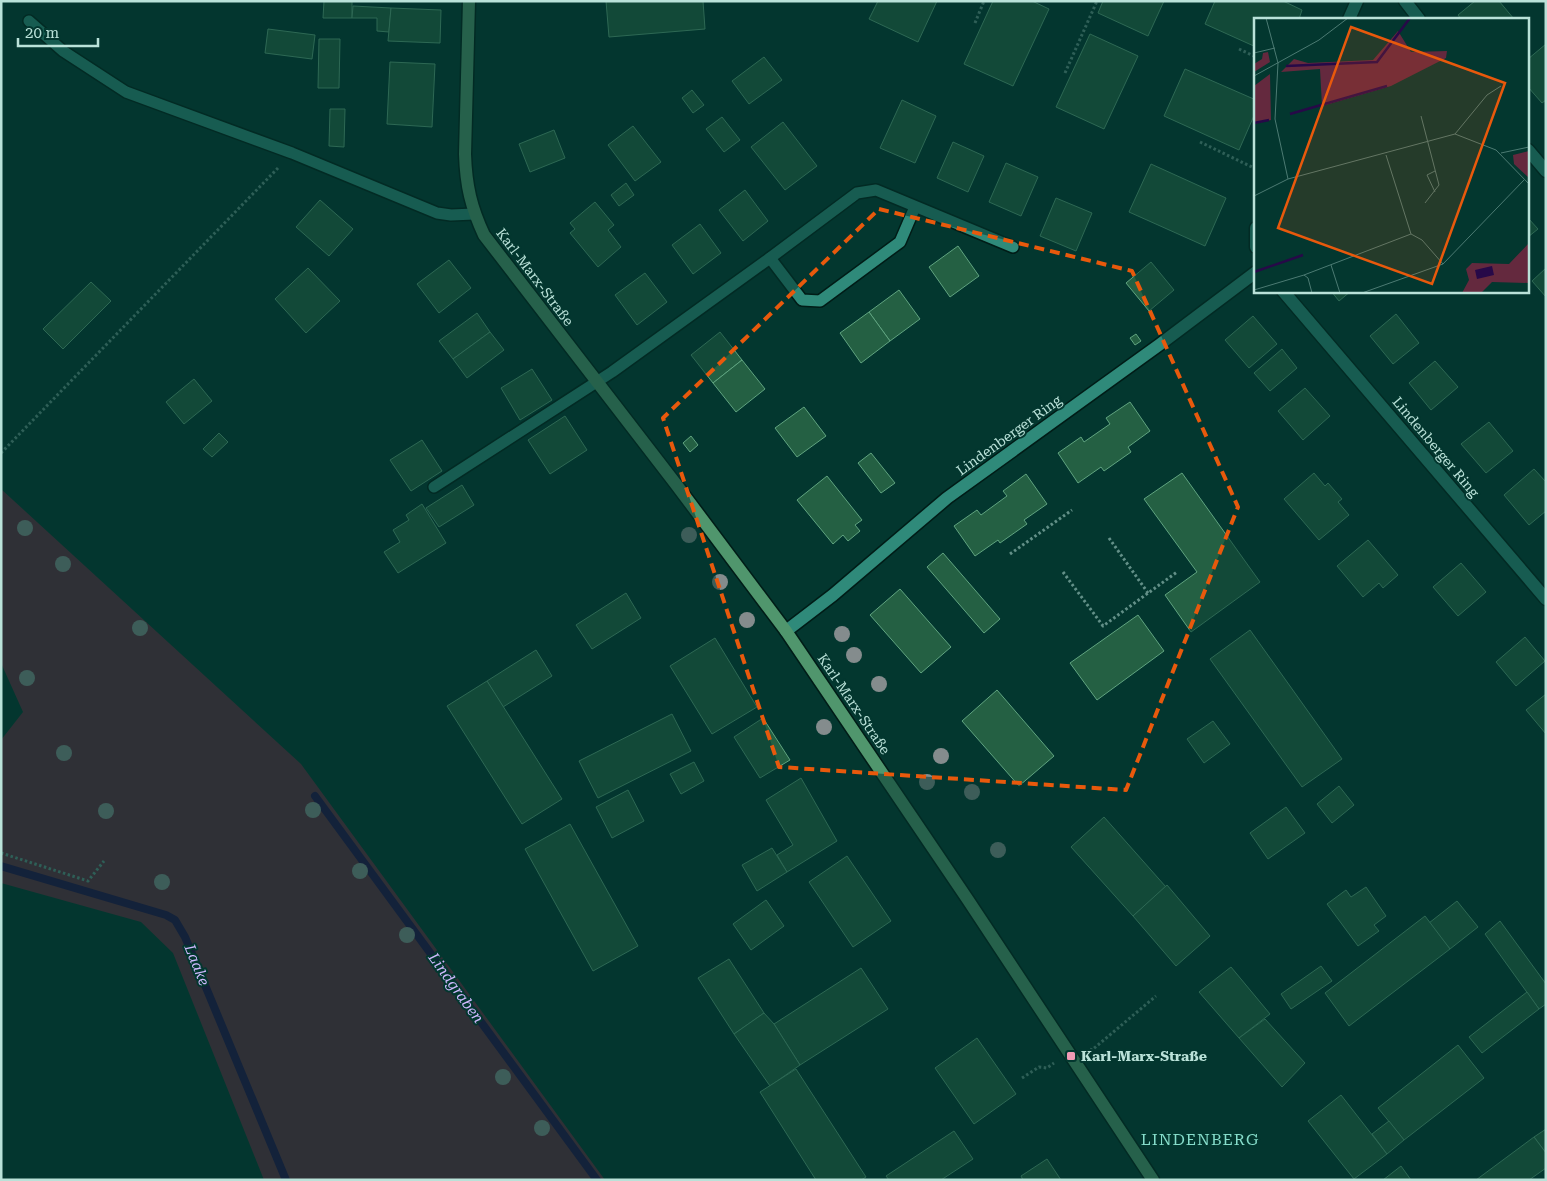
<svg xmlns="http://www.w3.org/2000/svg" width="1547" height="1181" font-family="'Roboto Serif',serif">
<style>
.green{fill:#64293e}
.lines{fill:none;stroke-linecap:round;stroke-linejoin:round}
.stream{stroke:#270948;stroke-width:8}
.building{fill:#246043;stroke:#60a480}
.lane-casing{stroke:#011c17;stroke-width:14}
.street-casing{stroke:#011c17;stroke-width:15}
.secondary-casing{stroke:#011c17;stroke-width:15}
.path{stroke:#639088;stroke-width:3;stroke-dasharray:2.5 2.5;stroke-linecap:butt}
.lane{stroke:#2f8a7a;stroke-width:11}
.street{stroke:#2f8a7a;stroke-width:12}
.secondary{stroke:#50966d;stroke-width:12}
.tree{fill:#848c8d}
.marked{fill:none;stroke:#e8590c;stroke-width:4;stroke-dasharray:10 6;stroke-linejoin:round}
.poi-dot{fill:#f09ab5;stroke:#03372f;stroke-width:2}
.labels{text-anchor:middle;stroke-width:4;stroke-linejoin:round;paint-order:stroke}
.street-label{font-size:14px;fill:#bae2d9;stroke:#03372f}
.poi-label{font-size:14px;font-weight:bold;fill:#bae2d9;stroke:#03372f;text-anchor:start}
.water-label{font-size:15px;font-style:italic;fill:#cfb8fd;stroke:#03372f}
.quarter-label{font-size:16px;letter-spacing:1px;fill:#86ddcb;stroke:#03372f}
.inset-river{fill:none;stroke:#270948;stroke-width:2.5}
.inset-road{fill:none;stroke:#4c7b73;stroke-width:1}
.view{fill:#e8590c;fill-opacity:0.15;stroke:#e8590c;stroke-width:2.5}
.inset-edge{fill:none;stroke:#bae2d9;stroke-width:2.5}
</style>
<rect width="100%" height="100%" fill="#03372f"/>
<polygon class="green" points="1,489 301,764 605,1180 264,1180 173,953 141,922 1,883 1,740 23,712 1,663"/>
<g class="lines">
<g class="stream">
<polyline points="315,796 597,1180"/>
<polyline points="1,866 166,915 175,920 185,937 286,1180"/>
</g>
</g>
<g class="building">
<polygon points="324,1 352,1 352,18 323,18"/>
<polygon points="606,1 703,1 705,29 609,37"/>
<polygon points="878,1 937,1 918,42 869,19"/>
<polygon points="993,1 1032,1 1049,9 1013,86 964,64"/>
<polygon points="1103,1 1164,1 1148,36 1098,13"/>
<polygon points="1215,1 1283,1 1302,10 1299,19 1256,19 1256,47 1205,24"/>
<polygon points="1475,1 1499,1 1514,19 1461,19 1458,15"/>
<polygon points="353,6 391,8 389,32 377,31 377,18 352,18"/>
<polygon points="391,8 441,10 440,43 388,41"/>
<polygon points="268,29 315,35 312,59 265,53"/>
<polygon points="1090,34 1138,56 1104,129 1056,107"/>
<polygon points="319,39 340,39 339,88 318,88"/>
<polygon points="1546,44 1546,100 1542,103 1528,87 1528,59"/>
<polygon points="764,57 782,80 749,104 732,81"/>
<polygon points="390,62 435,64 432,127 387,124"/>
<polygon points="1185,69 1256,100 1256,111 1239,150 1164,116"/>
<polygon points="692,90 704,105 693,113 682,98"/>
<polygon points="902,100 936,116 915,163 880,148"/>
<polygon points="330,109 345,109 344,147 329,146"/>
<polygon points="722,117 740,140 724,152 706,129"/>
<polygon points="783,122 817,166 785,190 751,147"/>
<polygon points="633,126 661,162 635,181 608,145"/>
<polygon points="554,130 565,158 530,172 519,144"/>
<polygon points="953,142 984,156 968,192 937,178"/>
<polygon points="1006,163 1038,177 1021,216 989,202"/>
<polygon points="1151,164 1226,198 1205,246 1129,212"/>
<polygon points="626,183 634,195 619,206 611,195"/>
<polygon points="745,190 768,221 743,241 719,210"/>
<polygon points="1056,198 1092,213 1076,251 1040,236"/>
<polygon points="320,200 353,229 329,256 296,227"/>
<polygon points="595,202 614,225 608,230 621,247 598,267 570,233 575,229 570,223"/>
<polygon points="1528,218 1538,229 1528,237"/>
<polygon points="700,224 721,253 693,274 672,245"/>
<polygon points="958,246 979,276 950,297 929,267"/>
<polygon points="449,260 471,288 439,313 417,284"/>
<polygon points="1151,262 1174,290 1149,311 1126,283"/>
<polygon points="308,268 340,301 306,333 275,299"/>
<polygon points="1546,268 1546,297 1532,281"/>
<polygon points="645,273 667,302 637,325 615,295"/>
<polygon points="91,282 111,301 63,349 43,329"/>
<polygon points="899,290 920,319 890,341 869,312"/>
<polygon points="1331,291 1351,291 1339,301"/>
<polygon points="869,312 890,341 861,363 840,333"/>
<polygon points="477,313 490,332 453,359 439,341"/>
<polygon points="1396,314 1419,343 1393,364 1370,336"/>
<polygon points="1253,316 1277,344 1249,368 1225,340"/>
<polygon points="490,332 504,350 467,378 453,359"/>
<polygon points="720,332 742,360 713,383 691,355"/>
<polygon points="1136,334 1141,341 1135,345 1130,338"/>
<polygon points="1282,349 1297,368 1270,391 1254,373"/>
<polygon points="742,360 765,389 736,412 713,383"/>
<polygon points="1435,361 1458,387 1431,410 1409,383"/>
<polygon points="532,369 552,400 520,420 501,388"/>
<polygon points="194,379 212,401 184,424 166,402"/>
<polygon points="1305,388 1330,416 1303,440 1278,411"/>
<polygon points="1130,402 1150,431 1128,447 1131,452 1104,471 1101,467 1078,483 1058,453 1081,437 1084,442 1110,424 1106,418"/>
<polygon points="804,407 826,436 797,457 775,428"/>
<polygon points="565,416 587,450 550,474 528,440"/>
<polygon points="1489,422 1513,451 1486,473 1461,444"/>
<polygon points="219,433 228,442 212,457 203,449"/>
<polygon points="691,436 698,445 690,452 683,443"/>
<polygon points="422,440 442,471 411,491 390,460"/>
<polygon points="871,453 895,483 881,493 858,463"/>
<polygon points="1534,469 1546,482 1546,511 1529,525 1504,495"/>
<polygon points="1182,473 1260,582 1191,632 1165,595 1197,572 1144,499"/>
<polygon points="1314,473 1325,486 1328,483 1342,499 1338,502 1349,515 1319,540 1284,499"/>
<polygon points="1026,474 1047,504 1024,520 1027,524 1000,543 998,540 975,556 954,526 977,510 981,515 1007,496 1003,491"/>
<polygon points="827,476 862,520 855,525 860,531 848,541 843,535 833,544 797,500"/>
<polygon points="462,485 474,505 439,527 426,508"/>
<polygon points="422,504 446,543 398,573 384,552 400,542 393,530 409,520 406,515"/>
<polygon points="1368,540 1398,575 1383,588 1379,583 1363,597 1337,566"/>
<polygon points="943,553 1000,619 984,633 927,567"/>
<polygon points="1461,563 1486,592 1458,616 1433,587"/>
<polygon points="900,589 951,647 921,673 870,615"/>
<polygon points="626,593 641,618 592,649 576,625"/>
<polygon points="1138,615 1164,651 1097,700 1070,663"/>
<polygon points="1250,630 1342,759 1302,787 1210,659"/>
<polygon points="1525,637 1545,661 1516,686 1496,662"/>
<polygon points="715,638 757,707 712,734 670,666"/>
<polygon points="536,650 552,676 503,707 487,681"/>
<polygon points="487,681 562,799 522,824 447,706"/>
<polygon points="997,690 1054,756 1019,786 962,721"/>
<polygon points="1546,694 1546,734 1526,710"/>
<polygon points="672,714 691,751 598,798 579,761"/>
<polygon points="763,718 790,760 760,778 734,737"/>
<polygon points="1213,721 1230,744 1204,763 1187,739"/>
<polygon points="694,762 704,781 681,794 670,774"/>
<polygon points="801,778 837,841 787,872 777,855 793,845 766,800"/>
<polygon points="1339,786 1354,805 1332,823 1317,804"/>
<polygon points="628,790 644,821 612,838 596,807"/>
<polygon points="1286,807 1305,833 1268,859 1250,833"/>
<polygon points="1104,817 1166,887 1133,916 1071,847"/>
<polygon points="570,824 638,946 593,971 525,849"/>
<polygon points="772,848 787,872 757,891 742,865"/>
<polygon points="847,856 891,921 853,947 809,882"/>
<polygon points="1167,885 1210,936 1176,966 1133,916"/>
<polygon points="1366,887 1386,916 1374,925 1379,931 1358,946 1327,904 1346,890 1351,897"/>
<polygon points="766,900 784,926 751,950 733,924"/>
<polygon points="1457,901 1478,927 1450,949 1429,923"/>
<polygon points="1425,916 1450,949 1349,1026 1325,993"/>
<polygon points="1500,921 1546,984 1546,1004 1539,1009 1485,934"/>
<polygon points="729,959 764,1013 734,1034 698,978"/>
<polygon points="1321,966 1332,981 1291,1009 1281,994"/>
<polygon points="1231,967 1270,1014 1239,1038 1199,992"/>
<polygon points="861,968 888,1009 800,1065 774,1024"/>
<polygon points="1527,992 1539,1009 1482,1053 1469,1037"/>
<polygon points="764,1013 774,1024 800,1065 770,1086 734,1034"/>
<polygon points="1265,1019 1305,1063 1282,1087 1239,1038"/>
<polygon points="977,1038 1016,1094 974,1124 935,1068"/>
<polygon points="1458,1045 1484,1078 1404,1140 1378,1108"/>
<polygon points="796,1069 866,1177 861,1180 816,1180 760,1092"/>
<polygon points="1341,1095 1387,1154 1354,1179 1308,1121"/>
<polygon points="1389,1121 1404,1140 1387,1154 1372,1134"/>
<polygon points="1546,1129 1546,1153 1534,1137"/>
<polygon points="954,1131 973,1159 941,1180 889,1180 886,1176"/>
<polygon points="1534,1137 1546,1153 1546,1168 1529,1180 1476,1180"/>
<polygon points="1047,1159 1061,1180 1023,1180 1021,1176"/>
<polygon points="1401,1166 1411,1180 1383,1180"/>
</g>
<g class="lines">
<g class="lane-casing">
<g id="lane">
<polyline points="29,21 63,51 126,92 292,153 437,213 451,215 474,214"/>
<polyline points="770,258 802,300 820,301 900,242 915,207"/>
<polyline points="434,487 612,372 770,258 857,193 876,190 1013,247"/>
</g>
</g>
<g class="street-casing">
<g id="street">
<polyline points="1405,1 1419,19"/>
<polyline points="1349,19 1357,1"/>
<polyline points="1528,150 1546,171"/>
<polyline points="1256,228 1256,247"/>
<polyline points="1283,291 1546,599"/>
<polyline points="786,631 833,595 947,498 1159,345 1256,272"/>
</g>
</g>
<g class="secondary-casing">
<path id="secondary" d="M469,1l-4,153c1,32 6,53 19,81l191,248 111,148 182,269 185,280"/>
</g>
<g class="path">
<polyline points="975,23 984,1"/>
<polyline points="1239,49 1256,57"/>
<polyline points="1065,73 1097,1"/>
<polyline points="1200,142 1256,169"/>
<polyline points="1,453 278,168"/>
<polyline points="1109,538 1148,593"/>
<polyline points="1010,554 1072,510"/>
<polyline points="1063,572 1103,626 1177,572"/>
<polyline points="1,853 88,881 104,861"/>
<polyline points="1090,1049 1092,1050 1156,996"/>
<polyline points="1022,1078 1039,1067 1047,1068 1054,1063"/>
</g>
<use href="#lane" class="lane"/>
<use href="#street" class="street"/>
<use href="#secondary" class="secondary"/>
</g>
<g class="tree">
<circle cx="25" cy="528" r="8"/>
<circle cx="689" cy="535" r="8"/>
<circle cx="63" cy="564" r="8"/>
<circle cx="720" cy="582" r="8"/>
<circle cx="747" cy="620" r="8"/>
<circle cx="140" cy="628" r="8"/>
<circle cx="842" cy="634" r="8"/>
<circle cx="854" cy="655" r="8"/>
<circle cx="27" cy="678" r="8"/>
<circle cx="879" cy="684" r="8"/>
<circle cx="824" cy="727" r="8"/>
<circle cx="64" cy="753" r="8"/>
<circle cx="941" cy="756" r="8"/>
<circle cx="927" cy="782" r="8"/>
<circle cx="972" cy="792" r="8"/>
<circle cx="313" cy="810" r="8"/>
<circle cx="106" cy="811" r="8"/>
<circle cx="998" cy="850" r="8"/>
<circle cx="360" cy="871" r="8"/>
<circle cx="162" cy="882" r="8"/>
<circle cx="407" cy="935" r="8"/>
<circle cx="503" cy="1077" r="8"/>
<circle cx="542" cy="1128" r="8"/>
</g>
<path d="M0 0H1547V1181H0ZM879,209l253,62 106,236 -112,283 -347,-23 -116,-349z" fill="#03372f" fill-opacity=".55" fill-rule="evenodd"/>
<path class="marked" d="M879,209l253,62 106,236 -112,283 -347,-23 -116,-349z"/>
<rect class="poi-dot" x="1066" y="1051" width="10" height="10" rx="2.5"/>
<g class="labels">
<g class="street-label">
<text transform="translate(535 277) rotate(53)" y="5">Karl-Marx-Straße</text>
<text transform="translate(1009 435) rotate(-36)" y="5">Lindenberger Ring</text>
<text transform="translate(1436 447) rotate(50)" y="5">Lindenberger Ring</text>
<text transform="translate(854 704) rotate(56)" y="5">Karl-Marx-Straße</text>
</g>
<g class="poi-label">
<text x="1081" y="1061">Karl-Marx-Straße</text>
</g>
<g class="water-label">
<text transform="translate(197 965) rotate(68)" y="5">Laake</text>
<text transform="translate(456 988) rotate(54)" y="5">Lindgraben</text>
</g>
<g class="quarter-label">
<text x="1200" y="1145">LINDENBERG</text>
</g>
</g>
<g transform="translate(1254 18)">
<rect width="275" height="275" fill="#03372f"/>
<path d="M144,13l13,21 36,-1 -1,7 -55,28 -69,20 -2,-37 -39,3 13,-13 14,4 65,-3zM14,34l2,10 -16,10v-8l8,-5 1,-6zM16,56l1,46 -17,4v-38zM275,133v27l-15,-14 -1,-9zM275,225v40l-37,-1 -11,11h-19l7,-13 -3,-11 6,-6 37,1z" fill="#64293e"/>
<path d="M238,248l2,9 -17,4 -2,-9z" fill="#270948"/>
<path class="inset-river" d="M32,48l91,-4 33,-44M36,96l97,-28M0,105l15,-3M0,254l49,-17"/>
<path class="inset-road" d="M12,0l12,45 -3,56 13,60M0,35l21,-5M0,58l65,-36 29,-22M167,98l18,69 -14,18M201,116l32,-39 14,-9M247,135l28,-6M132,137l25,79M181,174l-8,-17 8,-4M0,178l34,-17 167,-45 41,16 33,34M77,247l9,28M50,257l107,-41 11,6 21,24M0,272l50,-15 4,3 4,15M108,275l81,-29 81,-84"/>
<path class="view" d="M97,9l154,56 -73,201 -154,-56z"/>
<rect width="275" height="275" class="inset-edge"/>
</g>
<rect width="1547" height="1181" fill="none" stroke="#bae2d9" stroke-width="5"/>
<path d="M18 38v8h80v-8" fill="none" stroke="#bae2d9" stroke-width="2.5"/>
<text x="25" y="38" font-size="15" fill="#bae2d9" stroke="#03372f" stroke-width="4" paint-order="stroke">20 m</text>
</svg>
